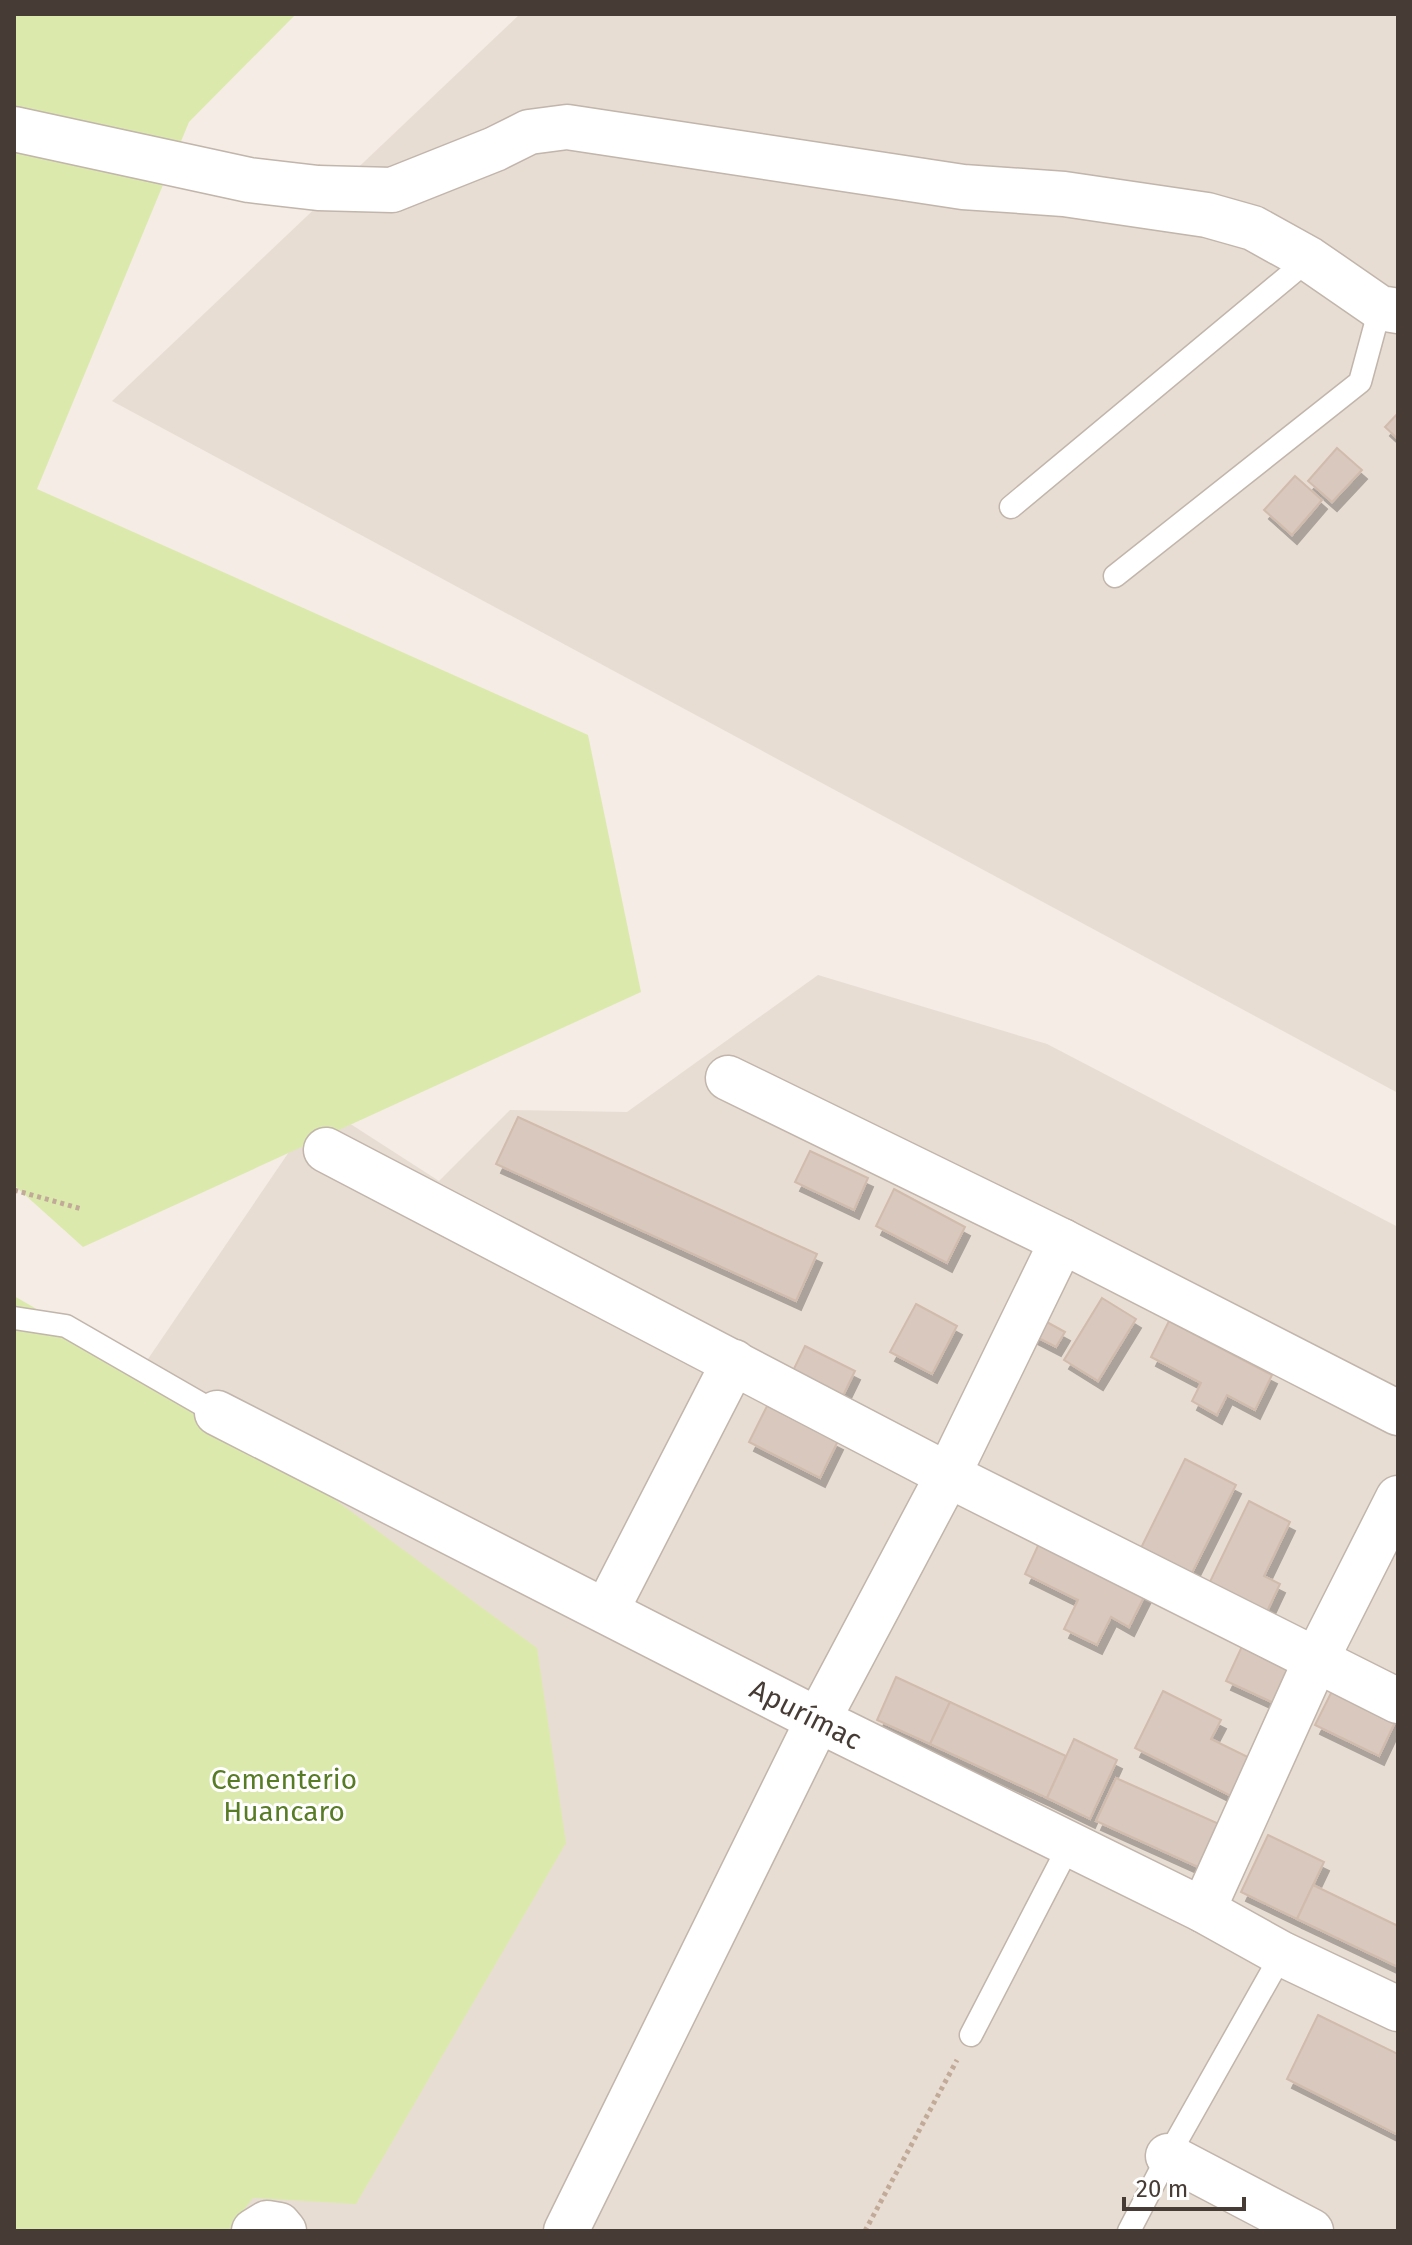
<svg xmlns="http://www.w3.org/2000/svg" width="1412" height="2245" font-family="'Fira Sans',sans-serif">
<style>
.residential{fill:#e8ddd3}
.green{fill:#dbeaac}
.building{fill:#d9c8bd;stroke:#d1bbad;stroke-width:2;filter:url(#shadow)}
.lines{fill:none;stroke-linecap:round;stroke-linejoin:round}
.service-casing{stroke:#c2b5ab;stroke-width:25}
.minor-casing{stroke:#c2b5ab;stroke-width:47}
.tertiary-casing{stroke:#c2b5ab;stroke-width:47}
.path{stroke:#c2aa98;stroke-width:5;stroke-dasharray:4 4;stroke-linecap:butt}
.service{stroke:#fff;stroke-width:22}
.minor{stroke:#fff;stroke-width:44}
.tertiary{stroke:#fff;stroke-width:44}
.labels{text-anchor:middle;stroke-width:6;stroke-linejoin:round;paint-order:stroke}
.street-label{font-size:28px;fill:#473c35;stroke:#fff}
.park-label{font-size:28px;fill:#587b25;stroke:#fff}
</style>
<defs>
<filter id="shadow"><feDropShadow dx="5" dy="9" stdDeviation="0" flood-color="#0004"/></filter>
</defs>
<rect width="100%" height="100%" fill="#f4ece5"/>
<g class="residential">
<polygon points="520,14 1398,14 1398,1093 112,401"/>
<polygon points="818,975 1047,1044 1398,1227 1398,2231 172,2231 133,1381 321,1105 439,1181 510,1110 627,1112"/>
</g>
<g class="green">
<polygon points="14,14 296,14 189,122 37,489 588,735 641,992 83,1247 14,1185"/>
<polygon points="14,1296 217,1413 537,1648 566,1843 356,2204 253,2198 228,2231 14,2231"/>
</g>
<g class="building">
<polygon points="1398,413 1398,439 1385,427"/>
<polygon points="1337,448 1362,470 1332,502 1308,481"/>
<polygon points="1295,476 1322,500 1292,535 1264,510"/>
<polygon points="518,1117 817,1254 796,1301 496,1164"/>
<polygon points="810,1151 868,1178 854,1210 795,1182"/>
<polygon points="894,1189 965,1227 947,1263 876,1226"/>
<polygon points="1102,1298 1136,1319 1098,1381 1064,1360"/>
<polygon points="916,1304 957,1326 932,1374 890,1352"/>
<polygon points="1034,1315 1065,1332 1056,1347 1025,1331"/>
<polygon points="1169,1321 1272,1375 1255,1410 1227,1395 1217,1415 1192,1401 1201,1383 1151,1357"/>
<polygon points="805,1346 855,1371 838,1406 788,1381"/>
<polygon points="767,1406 838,1441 820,1478 749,1442"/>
<polygon points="1185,1459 1236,1485 1187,1583 1136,1558"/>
<polygon points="1249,1501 1290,1522 1264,1576 1280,1584 1263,1620 1205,1592"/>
<polygon points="1041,1539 1147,1591 1129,1627 1111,1617 1097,1645 1064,1629 1078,1600 1025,1574"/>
<polygon points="1244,1642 1304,1670 1287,1709 1226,1681"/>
<polygon points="896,1677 950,1702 930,1744 877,1720"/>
<polygon points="1334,1687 1397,1718 1379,1756 1315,1725"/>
<polygon points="1163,1691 1221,1720 1211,1739 1264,1765 1245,1803 1135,1748"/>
<polygon points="950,1702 1066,1756 1047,1798 930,1744"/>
<polygon points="1074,1739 1117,1760 1090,1819 1047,1798"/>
<polygon points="1116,1778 1228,1828 1209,1872 1096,1821"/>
<polygon points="1268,1835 1324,1862 1297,1919 1241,1892"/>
<polygon points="1313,1885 1398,1926 1398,1967 1297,1919"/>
<polygon points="1318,2015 1398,2054 1398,2135 1287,2079"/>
</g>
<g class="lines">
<g class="service-casing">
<g id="service">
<polyline points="1011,507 1309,259"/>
<polyline points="1115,576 1360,382 1380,308"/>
<polyline points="14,1318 66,1326 217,1413"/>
<polyline points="971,2035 1070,1844"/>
<polyline points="1129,2231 1168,2156 1282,1954"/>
</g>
</g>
<g class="minor-casing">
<g id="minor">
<polyline points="14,129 249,180 318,188 392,190 495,149 529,132 567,127 963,187 1064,194 1207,215 1253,228 1309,259 1380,308 1398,311"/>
<polyline points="728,1078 1062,1241 1398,1413"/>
<polyline points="326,1150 948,1475 1398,1701"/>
<polyline points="217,1413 818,1720 1203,1910 1282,1954 1398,2009"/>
<polyline points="606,1611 734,1362"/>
<polyline points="1203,1910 1315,1662 1398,1498"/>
<polyline points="1168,2156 1311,2231"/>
<polyline points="566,2231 818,1720 948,1475 1062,1241"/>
</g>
</g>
<g class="tertiary-casing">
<polyline id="tertiary" points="254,2231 267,2223 279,2225 284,2231"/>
</g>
<g class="path">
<polyline points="14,1190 82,1209"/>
<polyline points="865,2231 957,2060"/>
</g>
<use href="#service" class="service"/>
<use href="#minor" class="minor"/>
<use href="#tertiary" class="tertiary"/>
</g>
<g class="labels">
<g class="street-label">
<text transform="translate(806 1714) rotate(27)" y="10">Apurímac</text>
</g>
<g class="park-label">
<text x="284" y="1789">Cementerio<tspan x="284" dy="32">Huancaro</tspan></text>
</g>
</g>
<rect width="1412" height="2245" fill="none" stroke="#473c35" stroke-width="32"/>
<path d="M1124 2197v12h120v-12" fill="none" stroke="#473c35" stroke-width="4"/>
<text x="1136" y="2197" font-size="24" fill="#473c35" stroke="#ffffff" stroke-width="6" paint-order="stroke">20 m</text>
</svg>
